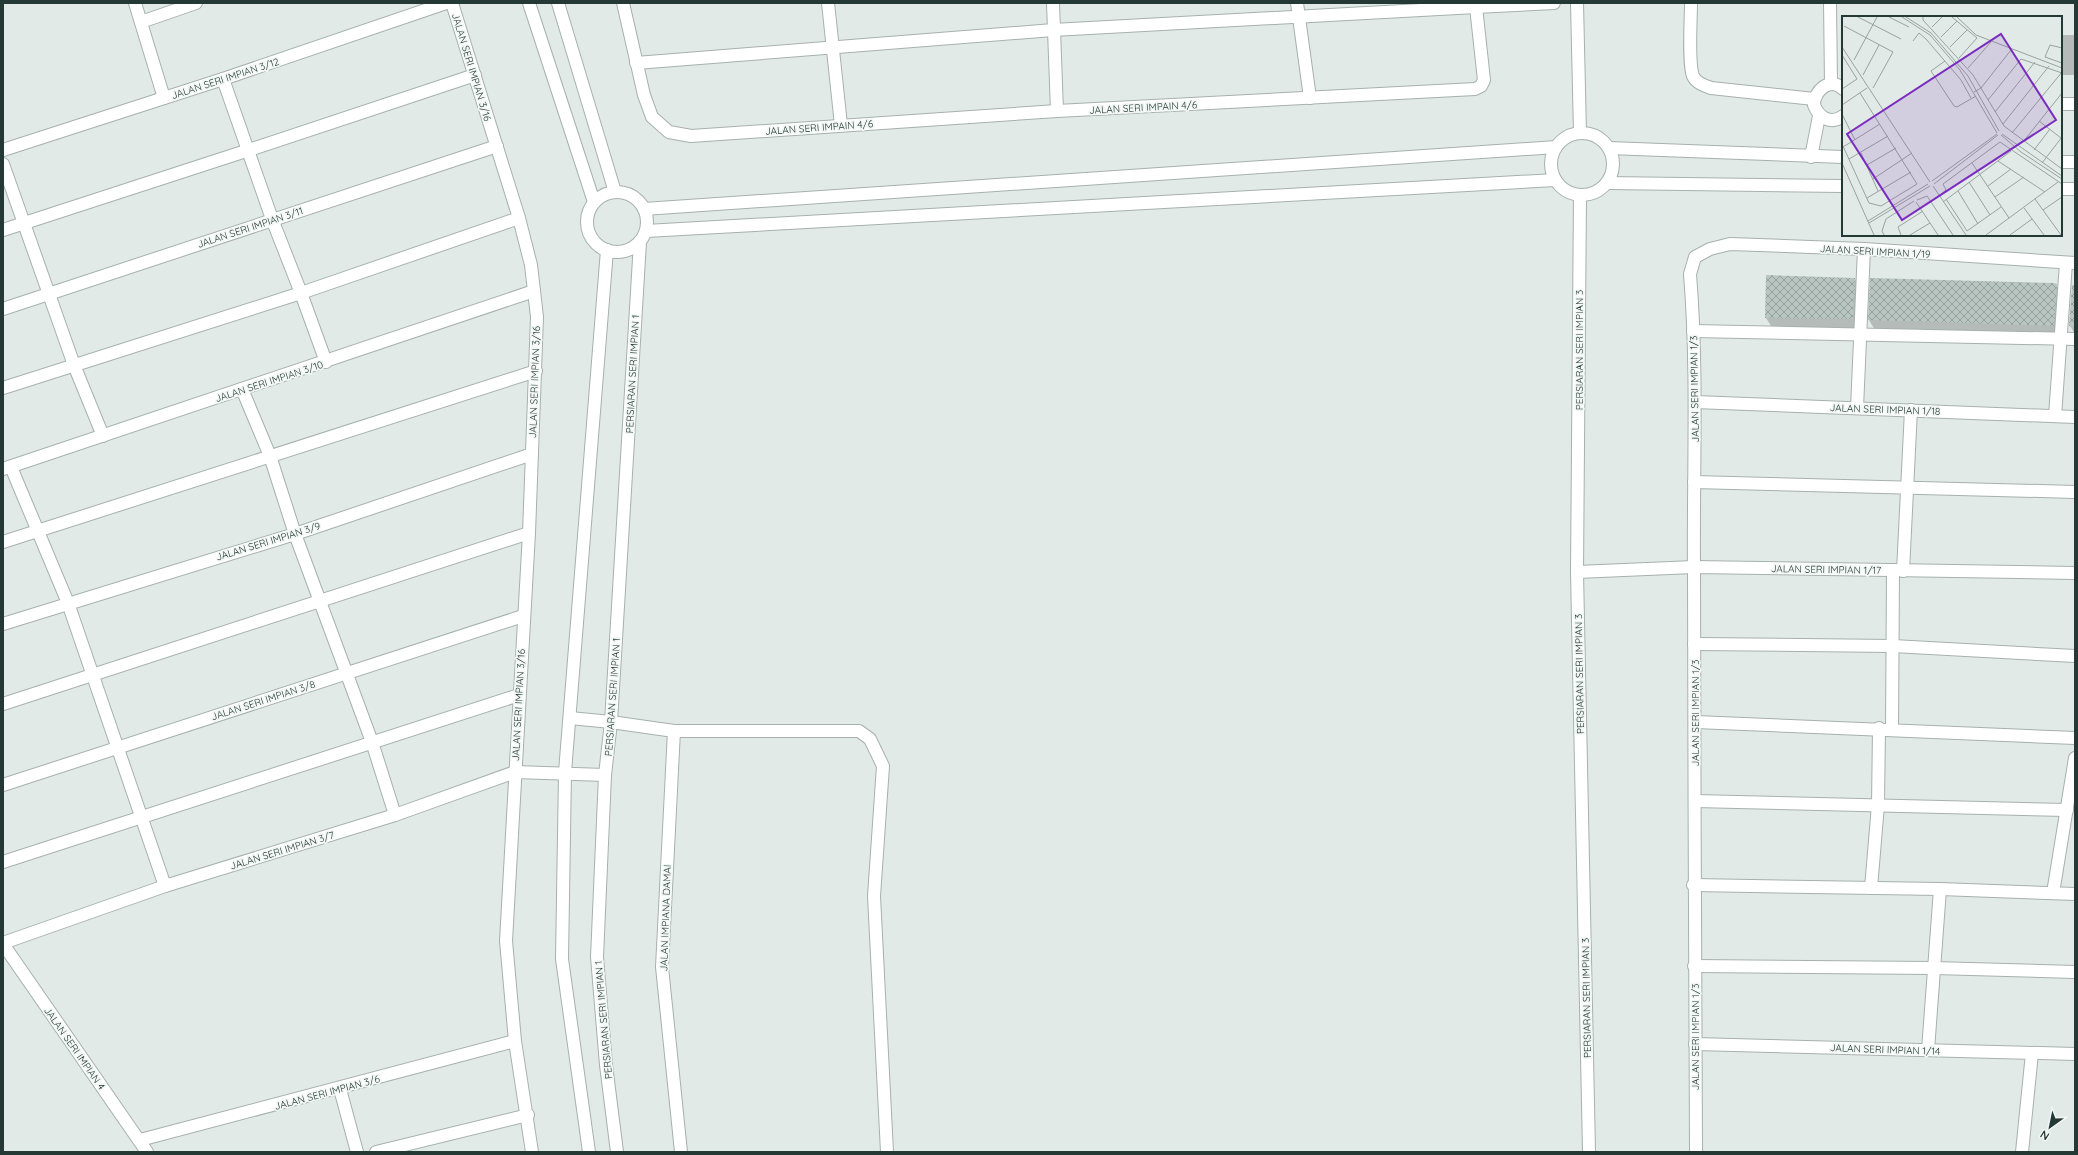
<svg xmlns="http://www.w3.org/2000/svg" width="2078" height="1155" font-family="Quicksand,sans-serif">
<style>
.shadow{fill:#0003}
.building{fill:url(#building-cross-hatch)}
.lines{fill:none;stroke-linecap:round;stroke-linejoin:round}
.minor-casing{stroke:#a6b1ae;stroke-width:14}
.minor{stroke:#fff;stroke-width:12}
.labels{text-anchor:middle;stroke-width:3.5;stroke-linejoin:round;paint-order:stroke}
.street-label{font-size:10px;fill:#253934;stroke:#f2f7f5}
.inset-road{fill:none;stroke:#96a39f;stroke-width:1}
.view{fill:#7b2cbf;fill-opacity:0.15;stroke:#7b2cbf;stroke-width:2}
.inset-edge{fill:none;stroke:#253934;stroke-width:2}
</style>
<defs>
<pattern id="building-cross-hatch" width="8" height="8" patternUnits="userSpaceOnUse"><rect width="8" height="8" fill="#b8c5c0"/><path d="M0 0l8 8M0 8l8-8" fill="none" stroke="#95a19d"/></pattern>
</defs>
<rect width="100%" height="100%" fill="#e2eae7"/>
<g class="shadow">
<rect x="2061" y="35" width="14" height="40"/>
<polygon points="1855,279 1861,291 1860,331 1773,329 1766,318"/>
<polygon points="2056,285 2065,301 2062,341 1878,335 1869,320"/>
<polygon points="2073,286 2075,286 2075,334 2070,326"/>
</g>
<g class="building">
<polygon points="1766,275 1855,278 1853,319 1765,318"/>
<polygon points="1870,278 2054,283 2057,284 2054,326 1868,320"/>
<polygon points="2072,285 2075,285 2075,326 2069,326"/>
</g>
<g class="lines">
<g class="minor-casing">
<g id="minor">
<polyline points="135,3 164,98"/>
<polyline points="452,3 519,218 531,265 537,317 529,533 506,941 515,1041 532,1152"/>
<polyline points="529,3 594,202"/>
<polyline points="558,3 615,192"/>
<polyline points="623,3 644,95 652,117 669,132 691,136 1057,111 1475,89 1481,86 1484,80 1476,7 1554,3"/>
<polyline points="828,3 841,125"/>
<polyline points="1053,3 1057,111"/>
<polyline points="1297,3 1310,98"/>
<polyline points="1577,3 1580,133"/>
<path d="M1691,3c0,16 -3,60 2,73 3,7 12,10 18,12l103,11"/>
<polyline points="1830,3 1831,84"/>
<polyline points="141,22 196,3"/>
<polyline points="636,63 1053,30 1476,7"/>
<polyline points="223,79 272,219 301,293 326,362"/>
<path d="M1843,89c-13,-13 -29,2 -29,16 5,13 17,20 29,11"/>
<polyline points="2061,104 2075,104"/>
<circle cx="1582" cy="164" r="31"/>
<polyline points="1609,148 1843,157"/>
<polyline points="3,150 223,79 446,3"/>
<polyline points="1811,157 1819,116"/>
<polyline points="2061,162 2075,162"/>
<polyline points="3,164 74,365 103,436"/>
<polyline points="1607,183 1843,186"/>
<polyline points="2061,189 2075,189"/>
<circle cx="617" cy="222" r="30"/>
<polyline points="1580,195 1577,572 1589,1152"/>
<polyline points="644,209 1556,147"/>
<polyline points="3,230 249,150 475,75"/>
<polyline points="646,231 1555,180"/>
<polyline points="3,309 497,146"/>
<polyline points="1693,331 2075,339"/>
<polyline points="3,388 301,293 519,218"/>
<polyline points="242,389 270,456 295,534 372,742 395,815"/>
<polyline points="1695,402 2075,417"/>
<polyline points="1857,408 1864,249"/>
<polyline points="2055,416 2066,263"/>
<polyline points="11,467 68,603 165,886"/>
<polyline points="3,469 534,291"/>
<polyline points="1694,482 2075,492"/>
<polyline points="3,542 536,371"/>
<polyline points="1903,571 1911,410"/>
<polyline points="1577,572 1694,567 2075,573"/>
<polyline points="3,624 295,534 532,454"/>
<polyline points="1694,644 1893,646 2075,656"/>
<polyline points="3,704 529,533"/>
<polyline points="570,718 611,722 674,731 859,731 870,739 883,766 874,896 887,1152"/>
<polyline points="1696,722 2075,738"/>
<polyline points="1892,730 1893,570"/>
<polyline points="674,731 662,967 681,1152"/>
<polyline points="3,785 523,616"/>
<polyline points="1695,801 2067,810"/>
<polyline points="3,862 519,695"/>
<polyline points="1693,885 1940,889 2075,894"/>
<polyline points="1871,888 1878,805 1879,728"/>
<polyline points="2053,893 2075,758"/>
<polyline points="3,943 165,886 395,815 515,772 605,775"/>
<polyline points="3,944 147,1152"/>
<polyline points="1694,966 1934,968 2075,972"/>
<polyline points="1695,1044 2075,1054"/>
<polyline points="1928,1050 1940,889"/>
<polyline points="340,1089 357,1152"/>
<polyline points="140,1140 515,1041"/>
<polyline points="376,1152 528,1115"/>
<polyline points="589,1152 562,959 565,772 607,250"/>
<polyline points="617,1152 606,1065 597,957 605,775 611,722 640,242"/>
<path d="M1696,1152c-2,-194 -1,-388 -2,-582 -1,-99 4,-198 -4,-296l5,-17 15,-8 20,-5 134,5 211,14"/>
<polyline points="2022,1152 2032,1053"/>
</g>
</g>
<use href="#minor" class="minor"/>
</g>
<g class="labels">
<g class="street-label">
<text transform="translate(472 67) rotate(73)" y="4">JALAN SERI IMPIAN 3/16</text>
<text transform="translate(225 78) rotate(-18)" y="4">JALAN SERI IMPIAN 3/12</text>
<text transform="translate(1143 107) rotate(-3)" y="4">JALAN SERI IMPAIN 4/6</text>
<text transform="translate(819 127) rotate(-4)" y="4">JALAN SERI IMPAIN 4/6</text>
<text transform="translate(250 227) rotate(-18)" y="4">JALAN SERI IMPIAN 3/11</text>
<text transform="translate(1875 251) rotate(3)" y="4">JALAN SERI IMPIAN 1/19</text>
<text transform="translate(1579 350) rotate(-90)" y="4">PERSIARAN SERI IMPIAN 3</text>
<text transform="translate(632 374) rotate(-87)" y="4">PERSIARAN SERI IMPIAN 1</text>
<text transform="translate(269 381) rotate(-18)" y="4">JALAN SERI IMPIAN 3/10</text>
<text transform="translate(534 382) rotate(-88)" y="4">JALAN SERI IMPIAN 3/16</text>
<text transform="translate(1694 389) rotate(-91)" y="4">JALAN SERI IMPIAN 1/3</text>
<text transform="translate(1885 409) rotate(2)" y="4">JALAN SERI IMPIAN 1/18</text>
<text transform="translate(268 541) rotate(-17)" y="4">JALAN SERI IMPIAN 3/9</text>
<text transform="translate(1826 569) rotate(1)" y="4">JALAN SERI IMPIAN 1/17</text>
<text transform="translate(1579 674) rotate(-91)" y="4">PERSIARAN SERI IMPIAN 3</text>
<text transform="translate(612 697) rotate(-86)" y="4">PERSIARAN SERI IMPIAN 1</text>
<text transform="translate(263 700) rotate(-18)" y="4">JALAN SERI IMPIAN 3/8</text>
<text transform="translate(518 705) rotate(-87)" y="4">JALAN SERI IMPIAN 3/16</text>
<text transform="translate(1695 713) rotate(-90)" y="4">JALAN SERI IMPIAN 1/3</text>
<text transform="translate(282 850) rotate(-17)" y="4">JALAN SERI IMPIAN 3/7</text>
<text transform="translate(665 918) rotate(-88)" y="4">JALAN IMPIANA DAMAI</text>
<text transform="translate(1586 998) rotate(-91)" y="4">PERSIARAN SERI IMPIAN 3</text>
<text transform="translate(603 1020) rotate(-95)" y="4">PERSIARAN SERI IMPIAN 1</text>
<text transform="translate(1695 1037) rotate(-90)" y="4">JALAN SERI IMPIAN 1/3</text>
<text transform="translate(75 1048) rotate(55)" y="4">JALAN SERI IMPIAN 4</text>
<text transform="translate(1885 1049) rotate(2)" y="4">JALAN SERI IMPIAN 1/14</text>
<text transform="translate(327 1092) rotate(-15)" y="4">JALAN SERI IMPIAN 3/6</text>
</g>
</g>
<g transform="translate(1842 16)">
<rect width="220" height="220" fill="#e2eae7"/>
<path class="inset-road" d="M16,1l43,22M47,1l20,10M60,1l28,18 30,35 37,63M64,1l25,16 37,43 31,55M81,1v3l50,55 31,51 58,43M110,1l25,21 -18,20M115,1l19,18 86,33M2,10l49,26 -20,36M90,11l10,-10M99,21l16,-16M71,25l6,-8 7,6 35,41 10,18M0,31l88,135M108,31l17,-17M220,32l-12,-3 -5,12 17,6M0,39l15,24 -15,10M12,44l23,-43M103,45l-14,10 23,35 3,1 19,-11M126,52l23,-26M21,59l16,-30M132,76l7,-4 30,-38M146,84l33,-41 41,14M0,89l25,-17M153,96l40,-50M0,98l13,26M197,105l22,17M161,108l46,-58M170,117l50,-61M160,118l60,42M159,119l20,17 41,27M181,126l39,-49M0,128l27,59 12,3 36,-22 -57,-91M1,131l37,-23M192,134l16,-21M19,137l17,38M7,143l39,-23M156,145l47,31M0,147l32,72M130,147l37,55 49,-36M200,147l20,-26M25,149l29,-17M31,163l39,-26M90,165l65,-47M127,166l21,33M92,168l64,-49M91,170l33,49M146,170l23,-17M116,175l20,33M97,180l7,-6 -3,-6 57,-42 62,42M153,181l29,-20M25,182l44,-26M104,183l21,32 34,-24M193,183l26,36M75,184l10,-4 26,39M74,186l22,33M101,186l68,-51M182,192l20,27M201,194l19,-13M26,205l60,-37M27,207l61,-37M42,219l-2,-4 4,-12 28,-18M59,219l-3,-8 25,-16M68,219l20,-12M144,219l23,-17M168,219l22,-16"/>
<path class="view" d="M159,18l55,86 -154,100 -55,-86z"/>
<rect width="220" height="220" class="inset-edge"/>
</g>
<rect width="2078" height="1155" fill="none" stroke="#253934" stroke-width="8"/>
<g transform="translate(2050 1127) rotate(213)" stroke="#f2f7f5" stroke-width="3" paint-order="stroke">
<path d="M0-3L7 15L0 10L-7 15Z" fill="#253934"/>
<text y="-6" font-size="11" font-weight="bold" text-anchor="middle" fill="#253934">N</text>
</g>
</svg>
